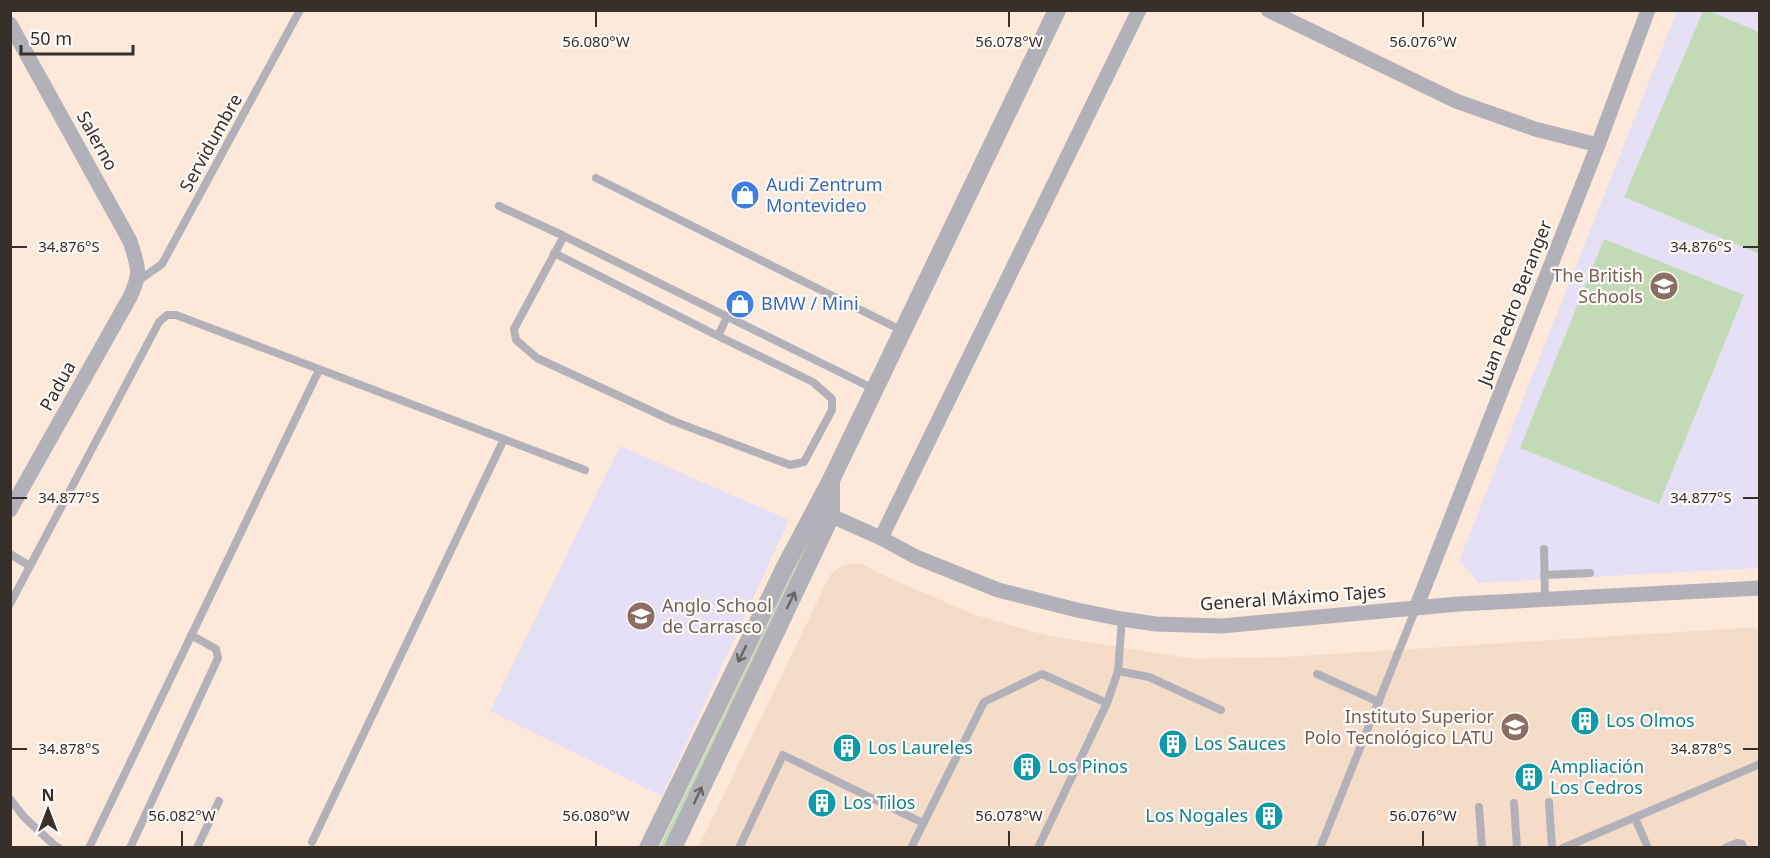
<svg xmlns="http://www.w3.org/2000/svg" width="1770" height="858" font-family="'Noto Sans',sans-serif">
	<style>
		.built { fill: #f5dcc8 }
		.education { fill: #e5e0f6 }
		.green { fill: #c3dab6 }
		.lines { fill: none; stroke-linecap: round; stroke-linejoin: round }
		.service { stroke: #b2b1ba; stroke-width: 8 }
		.minor { stroke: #b2b1ba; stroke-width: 15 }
		.tertiary { stroke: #b2b1ba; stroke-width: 18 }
		.oneway { stroke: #686464 }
		.ticks { fill: none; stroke: #37302a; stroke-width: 2 }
		.labels { text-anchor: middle; stroke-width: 4.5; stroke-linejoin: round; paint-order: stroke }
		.street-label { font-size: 18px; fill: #37302a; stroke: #fefaf7 }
		.shop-label { font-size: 18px; fill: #366cbe; stroke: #fefaf7; text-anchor: start }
		.education-label { font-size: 18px; fill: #785e54; stroke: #fefaf7; text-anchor: end }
		.culture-label { font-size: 18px; fill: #0d838f; stroke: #fefaf7; text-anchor: start }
		.ticks-label { font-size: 15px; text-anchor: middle; fill: #37302a; stroke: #fefaf7; stroke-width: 4.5; stroke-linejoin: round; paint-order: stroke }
	</style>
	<rect width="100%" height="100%" fill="#fde9da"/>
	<!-- built -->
	<path class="built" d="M 860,563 L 885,576 L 975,615 L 1049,636 L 1195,659 L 1284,657 L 1759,627 L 1759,847 L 698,848 L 830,575 L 843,565 Z"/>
	<!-- education -->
	<path class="education" d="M 1677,11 L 1759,11 L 1759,568 L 1479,583 L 1459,561 Z
		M 620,446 L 789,520 L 662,796 L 490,711 Z"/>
	<!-- green -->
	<path class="green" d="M 1703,11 L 1709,11 L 1759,32 L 1759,254 L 1624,197 Z
		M 1604,239 L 1744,295 L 1659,504 L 1520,448 Z
		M 817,522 L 821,525 L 664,847 L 659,848 Z"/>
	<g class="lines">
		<!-- service -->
		<path class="service" d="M 596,178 L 901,330
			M 499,206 L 564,236 L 874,389
			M 554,253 L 718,336 L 813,382 L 832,399 L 832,410 L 804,462 L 790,465 L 673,421 L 537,358 L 516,340 L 514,329 L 564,236
			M 138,281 L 162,264 L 300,10
			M 718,336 L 727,317
			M 1544,549 L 1545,599
			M 10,554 L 30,566
			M 1544,575 L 1590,573
			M 10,604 L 159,322 L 167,315 L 176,315 L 585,470
			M 1122,619 L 1118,671 L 1149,677 L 1221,710
			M 1317,674 L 1379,702
			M 10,799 L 24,817 L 54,845 L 59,848
			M 1549,802 L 1552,848
			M 1514,803 L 1517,848
			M 1479,807 L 1482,848
			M 1635,818 L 1648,848
			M 312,842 L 504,439
			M 89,848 L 319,370
			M 130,848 L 218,658 L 216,649 L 191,635
			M 197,848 L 219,801
			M 739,848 L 783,755 L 923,823
			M 911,848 L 984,702 L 1042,674 L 1107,703
			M 1038,848 L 1107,703 L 1118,671
			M 1320,848 L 1416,608
			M 1563,848 L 1760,764
			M 1725,848 L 1737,843 L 1742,844 L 1743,848"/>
		<!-- minor -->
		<path class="minor" d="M 1268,10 L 1456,101 L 1535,129 L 1598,145
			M 10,24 L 130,241 C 138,267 142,272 130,297 L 10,510
			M 820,511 L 881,538 L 916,557 L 998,590 L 1077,610 L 1122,619 L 1156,624 L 1222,626 L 1458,604 L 1760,588
			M 881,538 L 1139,10
			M 1416,608 L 1598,145 L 1648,10"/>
		<!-- tertiary -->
		<path class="tertiary" d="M 648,848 L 786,565 L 831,480 L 1057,10
			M 673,848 L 831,516 L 831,482"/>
	</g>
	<!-- one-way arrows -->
	<defs><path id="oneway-shaft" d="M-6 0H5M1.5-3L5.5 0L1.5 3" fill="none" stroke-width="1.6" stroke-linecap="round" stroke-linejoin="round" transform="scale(1.5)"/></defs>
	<g class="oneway">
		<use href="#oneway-shaft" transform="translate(791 600) rotate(-64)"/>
		<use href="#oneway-shaft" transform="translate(742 654) rotate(116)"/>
		<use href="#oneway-shaft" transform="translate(698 795) rotate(-65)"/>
	</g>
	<!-- ticks -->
	<path class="ticks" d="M 596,12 L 596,27M 1009,12 L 1009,27M 1423,12 L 1423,27M 12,247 L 27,247M 1743,247 L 1758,247M 12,498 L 27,498M 1743,498 L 1758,498M 12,749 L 27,749M 1743,749 L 1758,749M 182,831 L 182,846M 596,831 L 596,846M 1009,831 L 1009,846M 1423,831 L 1423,846"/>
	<!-- icons -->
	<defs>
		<g id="shop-disc" transform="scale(1.5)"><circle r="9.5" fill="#3f7fe0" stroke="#fefaf7"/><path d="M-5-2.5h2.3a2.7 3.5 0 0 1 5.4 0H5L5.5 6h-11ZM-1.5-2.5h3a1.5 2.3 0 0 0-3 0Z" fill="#fff"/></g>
		<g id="school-disc" transform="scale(1.5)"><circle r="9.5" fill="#8d6e63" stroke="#fefaf7"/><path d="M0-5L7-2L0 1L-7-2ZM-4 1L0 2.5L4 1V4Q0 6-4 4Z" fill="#fff"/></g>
		<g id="building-disc" transform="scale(1.5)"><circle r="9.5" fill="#0f9aa8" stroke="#fefaf7"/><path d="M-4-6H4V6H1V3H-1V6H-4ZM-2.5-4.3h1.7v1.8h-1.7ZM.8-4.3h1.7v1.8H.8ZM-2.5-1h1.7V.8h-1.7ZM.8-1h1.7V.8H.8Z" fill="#fff"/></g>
	</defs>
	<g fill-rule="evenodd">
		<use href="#shop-disc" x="745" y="195"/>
		<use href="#school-disc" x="1664" y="286"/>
		<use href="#shop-disc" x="740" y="304"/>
		<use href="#school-disc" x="641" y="616"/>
		<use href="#building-disc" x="1585" y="721"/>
		<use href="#school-disc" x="1515" y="727"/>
		<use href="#building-disc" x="1173" y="744"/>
		<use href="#building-disc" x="847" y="748"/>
		<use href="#building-disc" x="1027" y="767"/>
		<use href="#building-disc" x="1529" y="777"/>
		<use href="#building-disc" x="822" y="803"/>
		<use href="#building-disc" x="1269" y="816"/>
	</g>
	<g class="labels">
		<!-- street labels -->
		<g class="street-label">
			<text transform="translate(97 141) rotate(61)" y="6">Salerno</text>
			<text transform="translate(211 143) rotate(-61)" y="6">Servidumbre</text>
			<text transform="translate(1515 303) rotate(-69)" y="6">Juan Pedro Beranger</text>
			<text transform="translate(58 386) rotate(-61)" y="6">Padua</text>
			<text transform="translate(1293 598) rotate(-4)" y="6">General Máximo Tajes</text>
		</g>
		<!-- shop labels -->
		<g class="shop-label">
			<text x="766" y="191">Audi Zentrum<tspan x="766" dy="21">Montevideo</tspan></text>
			<text x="761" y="310">BMW / Mini</text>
		</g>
		<!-- education labels -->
		<g class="education-label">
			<text x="1643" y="282">The British<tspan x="1643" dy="21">Schools</tspan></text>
			<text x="662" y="612" text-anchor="start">Anglo School<tspan x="662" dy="21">de Carrasco</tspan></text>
			<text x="1494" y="723">Instituto Superior<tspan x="1494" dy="21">Polo Tecnológico LATU</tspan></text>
		</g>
		<!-- culture labels -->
		<g class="culture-label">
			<text x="1606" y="727">Los Olmos</text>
			<text x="1194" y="750">Los Sauces</text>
			<text x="868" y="754">Los Laureles</text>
			<text x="1048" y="773">Los Pinos</text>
			<text x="1550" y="773">Ampliación<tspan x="1550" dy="21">Los Cedros</tspan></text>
			<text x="843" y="809">Los Tilos</text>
			<text x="1248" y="822" text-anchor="end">Los Nogales</text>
		</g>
	</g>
	<g class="ticks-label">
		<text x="596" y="47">56.080°W</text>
		<text x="1009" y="47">56.078°W</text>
		<text x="1423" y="47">56.076°W</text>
		<text x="69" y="252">34.876°S</text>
		<text x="1701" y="252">34.876°S</text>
		<text x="69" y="503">34.877°S</text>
		<text x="1701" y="503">34.877°S</text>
		<text x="69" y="754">34.878°S</text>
		<text x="1701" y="754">34.878°S</text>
		<text x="182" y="821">56.082°W</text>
		<text x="596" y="821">56.080°W</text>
		<text x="1009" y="821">56.078°W</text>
		<text x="1423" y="821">56.076°W</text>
	</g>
	<!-- border -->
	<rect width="1770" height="858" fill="none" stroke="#37302a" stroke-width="24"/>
	<!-- north arrow -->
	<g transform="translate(48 810)" stroke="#fefaf7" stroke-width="4.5" paint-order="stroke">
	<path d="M0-4.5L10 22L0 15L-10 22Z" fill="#37302a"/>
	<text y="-9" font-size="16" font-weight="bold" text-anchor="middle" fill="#37302a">N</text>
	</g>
	<!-- scale -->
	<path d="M21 45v9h112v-9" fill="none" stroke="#37302a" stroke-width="3"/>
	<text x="30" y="45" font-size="18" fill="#37302a" stroke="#fefaf7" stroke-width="4.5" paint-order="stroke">50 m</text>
</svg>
